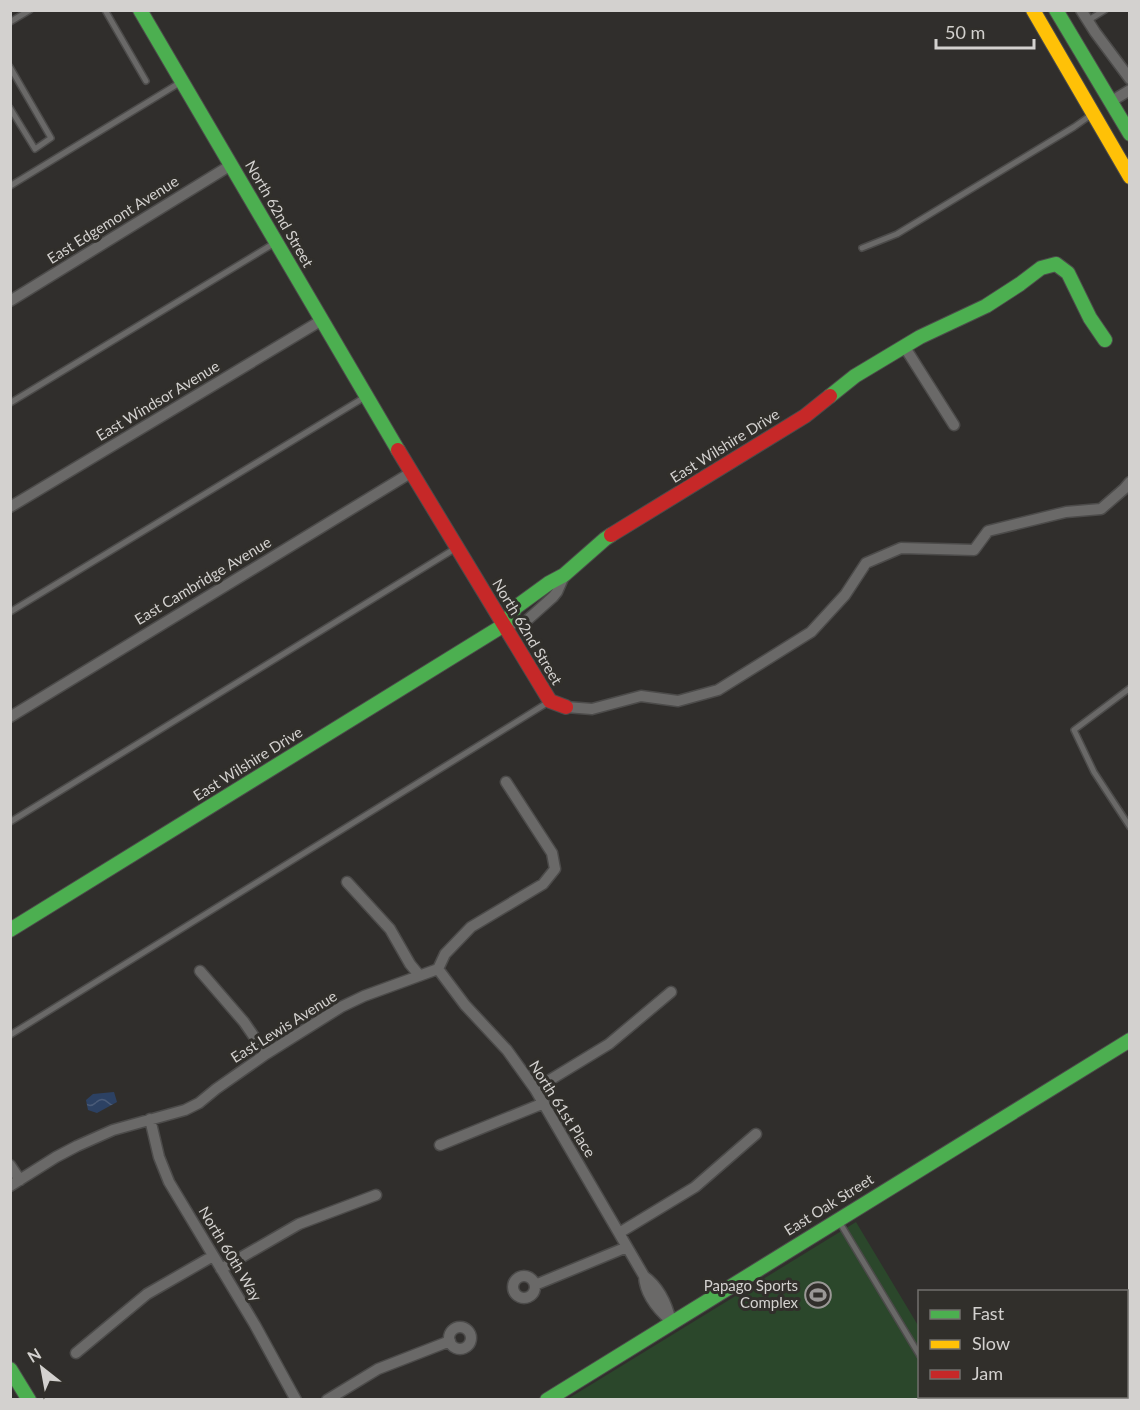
<svg xmlns="http://www.w3.org/2000/svg" width="1140" height="1410" font-family="Lato,sans-serif">
	<style>
		.park { fill: #2b472b }
		.water { fill: url(#water-waves) }
		.lines { fill: none; stroke-linecap: round; stroke-linejoin: round }
		.lane-casing { stroke: #4c4b4a; stroke-width: 8 }
		.street-casing { stroke: #4c4b4a; stroke-width: 13 }
		.fast-casing { stroke: #4c4b4a; stroke-width: 16 }
		.slow-casing { stroke: #4c4b4a; stroke-width: 16 }
		.jam-casing { stroke: #4c4b4a; stroke-width: 16 }
		.lane { stroke: #6a6968; stroke-width: 5 }
		.street { stroke: #6a6968; stroke-width: 10 }
		.fast { stroke: #4caf50; stroke-width: 14 }
		.slow { stroke: #ffc107; stroke-width: 14 }
		.jam { stroke: #c62828; stroke-width: 14 }
		.labels { text-anchor: middle; stroke-width: 6; stroke-linejoin: round; paint-order: stroke }
		.street-label { font-size: 15px; fill: #d3d1cf; stroke: #312f2b }
		.poi-label { font-size: 15px; fill: #d3d1cf; stroke: #312f2b; text-anchor: end }
	</style>
	<defs>
		<pattern id="water-waves" width="16" height="10" patternUnits="userSpaceOnUse" patternTransform="scale(1.5)"><rect width="16" height="10" fill="#2c4163"/><path d="M0 5q4-4 8 0t8 0" fill="none" stroke="#4a5b78"/></pattern>
	</defs>
	<rect width="100%" height="100%" fill="#302e2c"/>
	<!-- park -->
	<path class="park" d="M 856,1222 L 919,1327 L 920,1396 L 962,1397 L 964,1399 L 566,1400 Z
		M 1129,1352 L 1129,1399 L 1052,1399 L 1057,1396 L 1126,1396 L 1127,1354 Z"/>
	<!-- water -->
	<path class="water" d="M 114,1092 L 117,1102 L 97,1113 L 88,1110 L 86,1100 L 93,1094 Z"/>
	<g class="lines">
		<!-- lane casing -->
		<g class="lane-casing">
			<path id="lane" d="M 105,10 L 146,81
				M 1087,21 L 1105,10
				M 10,22 L 30,10
				M 10,67 L 51,138 L 35,149 L 10,108
				M 10,186 L 181,82
				M 862,248 L 897,234 L 1074,127 L 1091,115
				M 10,403 L 273,244
				M 10,612 L 365,397
				M 1130,688 L 1074,730 L 1094,772 L 1130,827
				M 10,822 L 456,548
				M 10,1035 L 547,703
				M 840,1223 L 920,1356
				M 944,1396 L 946,1400"/>
		</g>
		<!-- street casing -->
		<g class="street-casing">
			<path id="street" d="M 1081,10 L 1095,32 L 1130,79
				M 1110,102 L 1130,90
				M 10,301 L 231,165
				M 904,346 L 954,425
				M 10,507 L 322,320
				M 504,625 L 525,622 L 553,597 L 557,592 L 564,576
				M 566,707 L 592,709 L 641,696 L 678,701 L 718,690 L 811,632 L 845,595 L 866,563 L 901,548 L 974,550 L 988,531 L 1066,512 L 1101,509 L 1124,489 L 1130,482
				M 10,717 L 412,472
				M 347,882 L 390,929 L 410,964 L 419,975
				M 438,969 L 465,1005 L 507,1050 L 535,1089 L 644,1276 C 659,1287 667,1304 671,1322
				M 200,971 L 244,1022 L 266,1054
				M 535,1089 L 609,1044 L 671,992
				M 150,1119 L 159,1157 L 169,1182 L 255,1325 L 296,1400
				M 440,1145 L 544,1103
				M 10,1165 L 20,1180
				M 10,1186 L 56,1157 L 77,1146 L 113,1130 L 185,1110 L 199,1103 L 216,1089 L 266,1054 L 341,1007 L 364,996 L 438,969 L 445,954 L 471,927 L 543,884 L 555,869 L 552,853 L 506,782
				M 619,1233 L 695,1187 L 756,1134
				M 221,1269 L 299,1224 L 376,1195
				M 644,1276 C 645,1295 657,1309 671,1321
				M513 1287a11 11 0 1 1 22 0a11 11 0 1 1-22 0Z
				M 535,1285 L 627,1247
				M449 1338a11 11 0 1 1 22 0a11 11 0 1 1-22 0Z
				M 76,1353 L 147,1294 L 213,1256
				M 327,1400 L 378,1369 L 450,1341"/>
		</g>
		<!-- fast casing -->
		<g class="fast-casing">
			<path id="fast" d="M 140,10 L 398,450
				M 1056,10 L 1130,134
				M 830,396 L 855,376 L 920,337 L 986,306 L 1020,284 L 1041,268 L 1056,264 L 1068,273 L 1090,318 L 1105,340
				M 10,930 L 504,625 L 516,607 L 549,583 L 564,575 L 605,539 L 611,535
				M 10,1369 L 29,1400
				M 547,1400 L 1130,1040"/>
		</g>
		<!-- slow casing -->
		<g class="slow-casing">
			<path id="slow" d="M 1033,10 L 1130,177"/>
		</g>
		<!-- jam casing -->
		<g class="jam-casing">
			<path id="jam" d="M 398,450 L 550,701 L 566,707
				M 611,535 L 805,416 L 830,396"/>
		</g>
		<!-- lane -->
		<use href="#lane" class="lane"/>
		<!-- street -->
		<use href="#street" class="street"/>
		<!-- fast -->
		<use href="#fast" class="fast"/>
		<!-- slow -->
		<use href="#slow" class="slow"/>
		<!-- jam -->
		<use href="#jam" class="jam"/>
	</g>
	<!-- icons -->
	<defs>
		<g id="stadium-ring" transform="scale(1.35)"><circle r="9.5" fill="#312f2b" stroke="#9a9896" stroke-width="1.5"/><path d="M0-5a6.5 5 0 1 0 0 10a6.5 5 0 1 0 0-10ZM-3.5-1.8h7v3.6h-7Z" fill="#9a9896"/></g>
	</defs>
	<g fill-rule="evenodd">
		<use href="#stadium-ring" x="818" y="1295"/>
	</g>
	<g class="labels">
		<!-- street labels -->
		<g class="street-label">
			<text transform="translate(279 214) rotate(60)" y="5">North 62nd Street</text>
			<text transform="translate(113 220) rotate(-32)" y="5">East Edgemont Avenue</text>
			<text transform="translate(158 401) rotate(-31)" y="5">East Windsor Avenue</text>
			<text transform="translate(725 446) rotate(-32)" y="5">East Wilshire Drive</text>
			<text transform="translate(203 581) rotate(-31)" y="5">East Cambridge Avenue</text>
			<text transform="translate(527 632) rotate(59)" y="5">North 62nd Street</text>
			<text transform="translate(248 764) rotate(-32)" y="5">East Wilshire Drive</text>
			<text transform="translate(284 1027) rotate(-32)" y="5">East Lewis Avenue</text>
			<text transform="translate(562 1109) rotate(58)" y="5">North 61st Place</text>
			<text transform="translate(829 1205) rotate(-32)" y="5">East Oak Street</text>
			<text transform="translate(230 1254) rotate(59)" y="5">North 60th Way</text>
		</g>
		<!-- poi labels -->
		<g class="poi-label">
			<text x="798" y="1291">Papago Sports<tspan x="798" dy="17">Complex</tspan></text>
		</g>
	</g>
	<!-- border -->
	<rect width="1140" height="1410" fill="none" stroke="#d3d1cf" stroke-width="24"/>
	<!-- legend -->
	<rect x="918" y="1290" width="210" height="108" fill="#312f2b" stroke="#72706d" stroke-width="1.5"/>
	<rect x="930" y="1310" width="30" height="9" fill="#4caf50" stroke="#72706d" stroke-width="1.5"/>
	<text x="972" y="1320" font-size="18" fill="#d3d1cf">Fast</text>
	<rect x="930" y="1340" width="30" height="9" fill="#ffc107" stroke="#72706d" stroke-width="1.5"/>
	<text x="972" y="1350" font-size="18" fill="#d3d1cf">Slow</text>
	<rect x="930" y="1370" width="30" height="9" fill="#c62828" stroke="#72706d" stroke-width="1.5"/>
	<text x="972" y="1380" font-size="18" fill="#d3d1cf">Jam</text>
	<!-- north arrow -->
	<g transform="translate(42 1368) rotate(329)" stroke="#312f2b" stroke-width="4.5" paint-order="stroke">
	<path d="M0-4.5L10 22L0 15L-10 22Z" fill="#d3d1cf"/>
	<text y="-9" font-size="16" font-weight="bold" text-anchor="middle" fill="#d3d1cf">N</text>
	</g>
	<!-- scale -->
	<path d="M936 39v9h98v-9" fill="none" stroke="#d3d1cf" stroke-width="3"/>
	<text x="945" y="39" font-size="18" fill="#d3d1cf" stroke="#312f2b" stroke-width="4.5" paint-order="stroke">50 m</text>
</svg>
